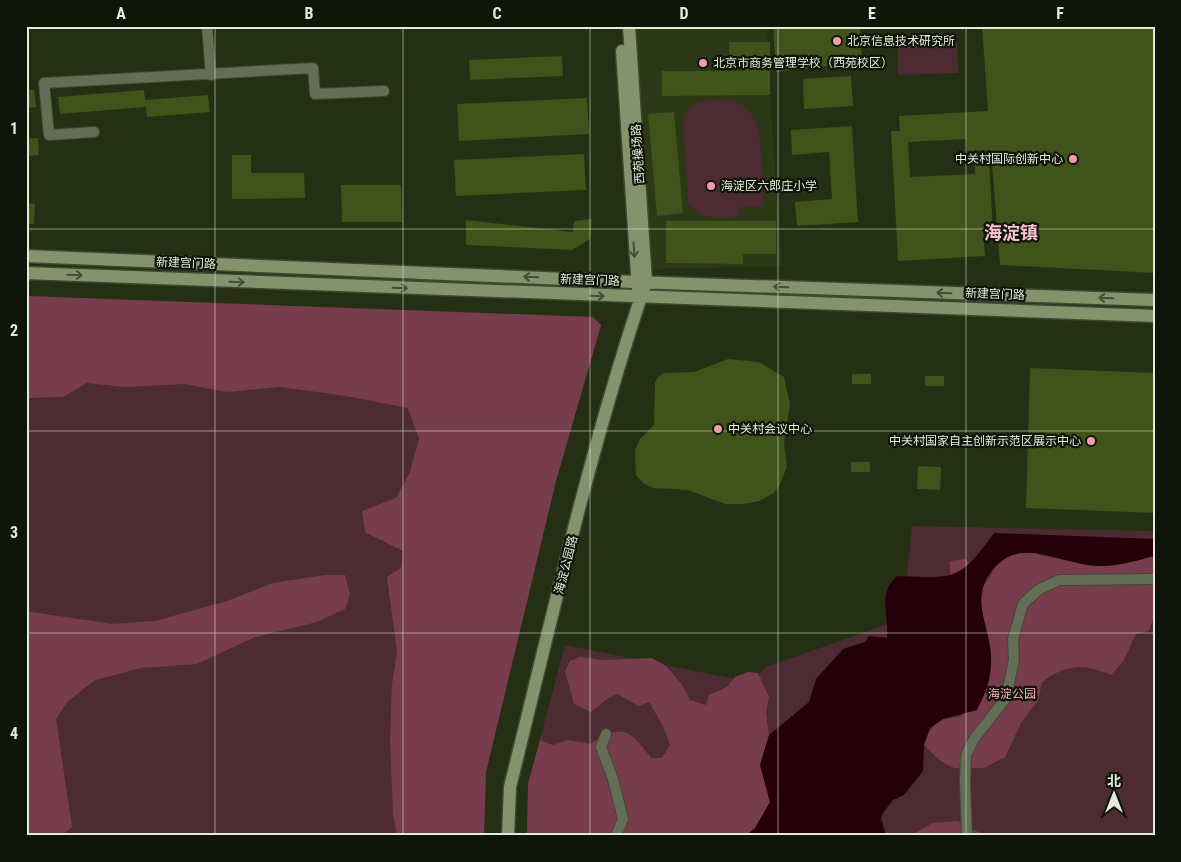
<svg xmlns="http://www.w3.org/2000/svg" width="1181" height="862" font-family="'Roboto Condensed','Noto Sans SC',sans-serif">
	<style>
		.built { fill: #2c3816 }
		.green { fill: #4d2b33 }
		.forest { fill: #783d4c }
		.water { fill: #25000b }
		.building { fill: #40531a }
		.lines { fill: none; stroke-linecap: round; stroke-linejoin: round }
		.street-casing { stroke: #40492f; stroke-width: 12 }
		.secondary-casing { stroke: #40492f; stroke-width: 15 }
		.street { stroke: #646d56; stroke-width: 10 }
		.secondary { stroke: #84936d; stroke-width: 12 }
		.oneway { stroke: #444e36 }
		.grid { fill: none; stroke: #e4ebda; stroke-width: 1; stroke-opacity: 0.55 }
		.poi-dot { fill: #f29aae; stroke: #101509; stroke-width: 2 }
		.labels { text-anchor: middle; stroke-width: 4.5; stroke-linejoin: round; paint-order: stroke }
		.poi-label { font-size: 12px; fill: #e4ebda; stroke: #101509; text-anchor: start }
		.street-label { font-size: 12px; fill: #e4ebda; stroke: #101509 }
		.park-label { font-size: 12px; fill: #f8acbc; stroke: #101509 }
		.district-label { font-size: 18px; font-weight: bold; fill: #f7c3ce; stroke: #101509 }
		.neatline { fill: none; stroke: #e4ebda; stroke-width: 2 }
		.grid-label { font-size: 16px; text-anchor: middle; font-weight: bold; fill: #e4ebda }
	</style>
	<rect width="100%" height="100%" fill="#252f13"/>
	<!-- built -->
	<path class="built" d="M 634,26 L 767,26 L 770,100 L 782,266 L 651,269 Z"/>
	<!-- green -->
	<path class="green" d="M 957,42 L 958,73 L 898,75 L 897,44 Z
		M 730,99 C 743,104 752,112 757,125 C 763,141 762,188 764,207 L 739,207 L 738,217 C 718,218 699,221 688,201 L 683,121 C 689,98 711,100 730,99 Z
		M 26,296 L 593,317 L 601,325 L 556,481 L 486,772 L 484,836 L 26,836 Z
		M 912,526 L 1155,531 L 1155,836 L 527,836 L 528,784 L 565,645 L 750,682 L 766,667 L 888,624 C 885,606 881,589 897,576 L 907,576 Z"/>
	<!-- forest -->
	<path class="forest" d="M 26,296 L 593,317 L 601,325 L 556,481 L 486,772 L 484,836 L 397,836 L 393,814 L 390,740 L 392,684 L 397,652 L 387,577 L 401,568 L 403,551 L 365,532 L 362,511 L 396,498 L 410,472 L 419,439 L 408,408 L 346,396 L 280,387 L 227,392 L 184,384 L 125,387 L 87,383 L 63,397 L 28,398 L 26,397 Z
		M 1032,551 L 1043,556 L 1101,566 L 1155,556 L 1155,613 L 1149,631 L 1136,634 L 1124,660 L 1111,675 C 1083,663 1067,664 1042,682 L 1038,701 L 1022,721 L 1005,757 L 984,768 L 954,768 L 939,760 L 924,745 C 932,722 937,720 961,716 L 991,654 L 980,610 L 983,587 L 996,566 L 1011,554 Z
		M 965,559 L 970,564 L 960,573 L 950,576 L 950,561 Z
		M 325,575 L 345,575 L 350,594 L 345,609 L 317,622 L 255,637 L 197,664 L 141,668 L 95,680 L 67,702 L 56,719 L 72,827 L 61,836 L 26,836 L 26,611 L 112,624 L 155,621 L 227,601 L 273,583 Z
		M 580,657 L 604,660 L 652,658 L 666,666 L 683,686 L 690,700 L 706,705 L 709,695 L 727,687 L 735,677 L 748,672 L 758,673 L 769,697 L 766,712 L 769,735 L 760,765 L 770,802 L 755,828 L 746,836 L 527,836 L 528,784 L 540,740 L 553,745 L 568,740 L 590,744 C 624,723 629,729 651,758 L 662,758 L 670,745 L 663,726 L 649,702 L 638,706 L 618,694 L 608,698 L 591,712 L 574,704 L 565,671 L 570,661 Z
		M 957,821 L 986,836 L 910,836 L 932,823 Z"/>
	<!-- water -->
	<path class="water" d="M 994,533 L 1155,539 L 1155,556 C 1138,560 1120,566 1102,566 C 1067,568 1026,536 997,565 C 967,596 989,621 991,655 C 992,678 987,690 977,710 L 943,719 L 930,728 L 924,745 L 923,771 L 904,795 L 893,800 L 883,813 L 881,818 L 886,836 L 746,836 L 755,828 L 770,802 L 760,765 L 769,735 L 809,702 L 816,679 L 843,649 L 865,642 L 869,636 L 887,638 C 889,616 877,593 897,576 C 954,578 959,582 994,533 Z"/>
	<!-- building -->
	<path class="building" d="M 773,26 L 860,26 L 862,62 L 776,72 Z
		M 982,26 L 1155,26 L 1155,273 L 1000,265 L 991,150 L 967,151 L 966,139 L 908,142 L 910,177 L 975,174 L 975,162 L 989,161 L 993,231 L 983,231 L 985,256 L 898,261 L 891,131 L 900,131 L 899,116 L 988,111 Z
		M 729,42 L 770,42 L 770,95 L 662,96 L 662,71 L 744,71 L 744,59 L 729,59 Z
		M 562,56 L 563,76 L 470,80 L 469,60 Z
		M 851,76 L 853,106 L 804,109 L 803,79 Z
		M 26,90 L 34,90 L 36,107 L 26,108 Z
		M 144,90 L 145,100 L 208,95 L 210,112 L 147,117 L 146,107 L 60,114 L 58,97 Z
		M 587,98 L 589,134 L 459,141 L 457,104 Z
		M 674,112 L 683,213 L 657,216 L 648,114 Z
		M 852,126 L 858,222 L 797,226 L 795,202 L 832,199 L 829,152 L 792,155 L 791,130 Z
		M 38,138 L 39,155 L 26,156 L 26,139 Z
		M 584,154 L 586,190 L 456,196 L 454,160 Z
		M 232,155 L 251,155 L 251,173 L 304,173 L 305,198 L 232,199 Z
		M 341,185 L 401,185 L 402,222 L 342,222 Z
		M 26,203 L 35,204 L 34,224 L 26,224 Z
		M 592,219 L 590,239 L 572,250 L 466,245 L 466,220 L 573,232 L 574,221 Z
		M 666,221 L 776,221 L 776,254 L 743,254 L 743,264 L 666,263 Z
		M 728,359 L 759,362 L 784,377 L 790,404 L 784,443 L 787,467 L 780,484 L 774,493 L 759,501 L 743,504 L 725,504 L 688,490 L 654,488 L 644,484 L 636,475 L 635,450 L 640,439 L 654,425 L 655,383 L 658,377 L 663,373 L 694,372 Z
		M 1030,368 L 1155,373 L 1155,513 L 1026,508 Z
		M 852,374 L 871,374 L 871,384 L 852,384 Z
		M 925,376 L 944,376 L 944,386 L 925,386 Z
		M 851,462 L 870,462 L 870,472 L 851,472 Z
		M 918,466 L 941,467 L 940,490 L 917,489 Z"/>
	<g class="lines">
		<!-- street casing -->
		<g class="street-casing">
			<path id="street" d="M 207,26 L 211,75
				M 94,132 L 49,135 L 44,83 L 313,68 L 315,94 L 384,91
				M 606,734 L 601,747 L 613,779 L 623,819 L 616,836
				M 967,836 L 965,782 L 966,755 L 974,739 L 1006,698 L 1014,660 L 1013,639 L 1023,604 L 1038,590 L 1059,580 L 1155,579"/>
		</g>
		<!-- secondary casing -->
		<g class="secondary-casing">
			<path id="secondary" d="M 622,51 L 638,288
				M 26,256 L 636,282 L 1155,300
				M 26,273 L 1155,316
				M 508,836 L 510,787 C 552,618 590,447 646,282 L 629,26"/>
		</g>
		<!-- street -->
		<use href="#street" class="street"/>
		<!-- secondary -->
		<use href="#secondary" class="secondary"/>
	</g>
	<!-- one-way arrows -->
	<defs><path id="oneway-shaft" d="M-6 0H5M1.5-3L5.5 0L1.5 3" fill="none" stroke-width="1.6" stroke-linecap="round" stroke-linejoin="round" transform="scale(1.25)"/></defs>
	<g class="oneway">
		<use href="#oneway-shaft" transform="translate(634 250) rotate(87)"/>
		<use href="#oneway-shaft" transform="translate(75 275) rotate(2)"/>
		<use href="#oneway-shaft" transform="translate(531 277) rotate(-178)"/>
		<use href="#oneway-shaft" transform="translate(237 282) rotate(2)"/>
		<use href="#oneway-shaft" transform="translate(781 287) rotate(-178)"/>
		<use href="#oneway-shaft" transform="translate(400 288) rotate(2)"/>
		<use href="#oneway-shaft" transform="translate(944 293) rotate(-178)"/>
		<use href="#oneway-shaft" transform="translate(597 296) rotate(2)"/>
		<use href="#oneway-shaft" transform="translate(1106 298) rotate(-178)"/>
	</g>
	<!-- grid -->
	<path class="grid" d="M 215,26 L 215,836M 403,26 L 403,836M 590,26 L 590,836M 778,26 L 778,836M 966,26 L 966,836M 26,229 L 1155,229M 26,431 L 1155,431M 26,633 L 1155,633"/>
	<!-- markers -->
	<g class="poi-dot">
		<circle cx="837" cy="41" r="5"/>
		<circle cx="703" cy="63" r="5"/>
		<circle cx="1073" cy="159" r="5"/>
		<circle cx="711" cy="186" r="5"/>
		<circle cx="718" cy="429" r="5"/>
		<circle cx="1091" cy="441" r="5"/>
	</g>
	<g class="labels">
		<!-- poi labels -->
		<g class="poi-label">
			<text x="847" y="45">北京信息技术研究所</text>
			<text x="713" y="67">北京市商务管理学校（西苑校区）</text>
			<text x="1063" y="163" text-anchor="end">中关村国际创新中心</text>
			<text x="721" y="190">海淀区六郎庄小学</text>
			<text x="728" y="433">中关村会议中心</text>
			<text x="1081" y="445" text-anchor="end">中关村国家自主创新示范区展示中心</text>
		</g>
		<!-- street labels -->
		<g class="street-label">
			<text transform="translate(638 154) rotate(-94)" y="4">西苑操场路</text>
			<text transform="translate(186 263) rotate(2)" y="4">新建宫门路</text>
			<text transform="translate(590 280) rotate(2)" y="4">新建宫门路</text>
			<text transform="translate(995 294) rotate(2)" y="4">新建宫门路</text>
			<text transform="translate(566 565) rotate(-76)" y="4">海淀公园路</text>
		</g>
		<!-- park labels -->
		<g class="park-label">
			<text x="1012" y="698">海淀公园</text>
		</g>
		<!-- district labels -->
		<g class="district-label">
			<text x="1011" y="239">海淀镇</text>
		</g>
	</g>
	<!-- border -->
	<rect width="1181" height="862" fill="none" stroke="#101509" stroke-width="55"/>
	<!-- north arrow -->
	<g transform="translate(1114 794)" stroke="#101509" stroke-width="4" paint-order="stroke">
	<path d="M0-4L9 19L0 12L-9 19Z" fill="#e4ebda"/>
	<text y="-8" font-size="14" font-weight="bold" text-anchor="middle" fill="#e4ebda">北</text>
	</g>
	<rect x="28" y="28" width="1126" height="806" class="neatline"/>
	<g class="grid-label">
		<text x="121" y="19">A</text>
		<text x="309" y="19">B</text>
		<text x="497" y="19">C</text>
		<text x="684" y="19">D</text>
		<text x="872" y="19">E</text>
		<text x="1060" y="19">F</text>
		<text x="14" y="134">1</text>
		<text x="14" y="336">2</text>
		<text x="14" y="538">3</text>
		<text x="14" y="739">4</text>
	</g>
</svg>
